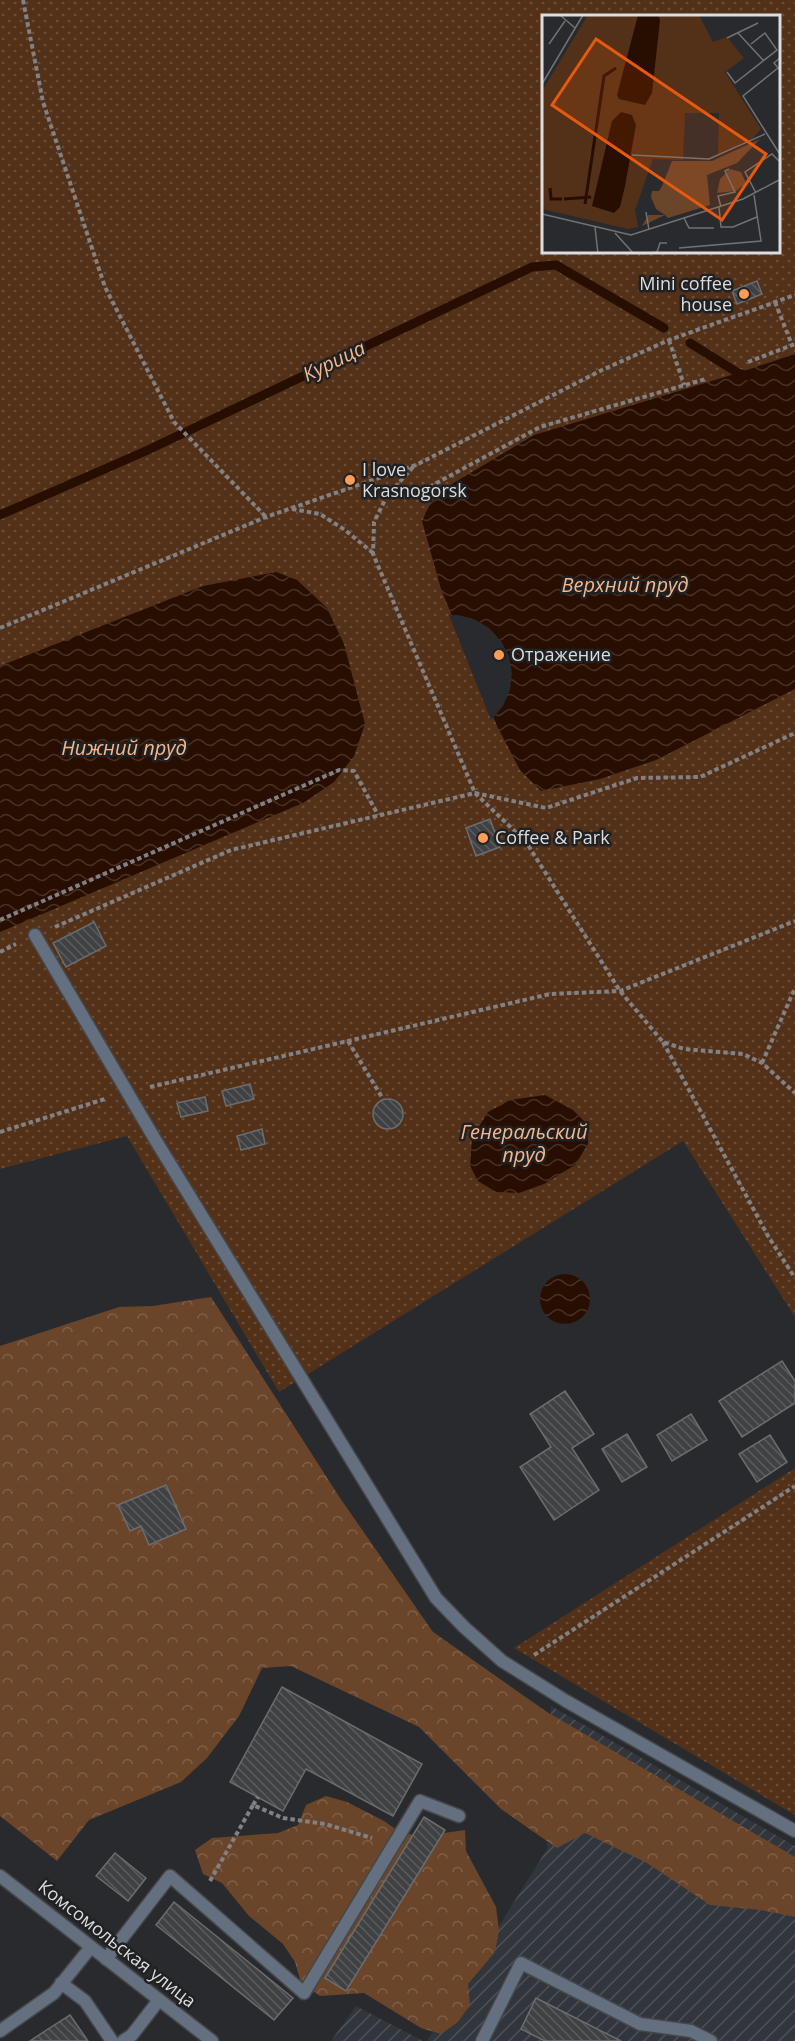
<svg xmlns="http://www.w3.org/2000/svg" width="795" height="2041" font-family="'Open Sans',sans-serif">
	<style>
		.industrial { fill: url(#industrial-furrows) }
		.forest { fill: url(#forest-crowns) }
		.park { fill: url(#park-dots); fill-rule: evenodd }
		.water { fill: url(#water-waves) }
		.pier { fill: #292a2d }
		.lines { fill: none; stroke-linecap: round; stroke-linejoin: round }
		.stream { stroke: #280e00; stroke-width: 9 }
		.building { fill: url(#building-back-hatch); stroke: #6b6d6f; stroke-width: 1.5 }
		.service-casing { stroke: #464749; stroke-width: 15 }
		.tertiary-casing { stroke: #464749; stroke-width: 15 }
		.path { stroke: #828285; stroke-width: 4; stroke-dasharray: 4.5 3; stroke-linecap: butt }
		.service { stroke: #646f80; stroke-width: 12 }
		.tertiary { stroke: #646f80; stroke-width: 12 }
		.poi-dot { fill: #fd9c56; stroke: #1f2123; stroke-width: 2 }
		.labels { text-anchor: middle; stroke-width: 5; stroke-linejoin: round; paint-order: stroke }
		.poi-label { font-size: 18px; fill: #dddddf; stroke: #1f2123; text-anchor: start }
		.street-label { font-size: 18px; fill: #dddddf; stroke: #1f2123 }
		.water-label { font-size: 20px; font-style: italic; fill: #f8b68a; stroke: #1f2123 }
		.inset-river { fill: none; stroke: #280e00; stroke-width: 3 }
		.inset-road { fill: none; stroke: #717274; stroke-width: 1.5 }
		.view { fill: #e8590c; fill-opacity: 0.15; stroke: #e8590c; stroke-width: 3 }
		.inset-edge { fill: none; stroke: #dddddf; stroke-width: 3 }
	</style>
	<defs>
		<pattern id="industrial-furrows" width="10" height="10" patternUnits="userSpaceOnUse" patternTransform="scale(1.5)"><rect width="10" height="10" fill="#31353c"/><path d="M-1 1l2-2M0 10L10 0M9 11l2-2" fill="none" stroke="#4e5258"/></pattern>
		<pattern id="forest-crowns" width="20" height="18" patternUnits="userSpaceOnUse" patternTransform="scale(1.5)"><rect width="20" height="18" fill="#6b452a"/><path d="M2 6a3 3 0 1 1 6 0M12 15a3 3 0 1 1 6 0" fill="none" stroke="#805f48"/></pattern>
		<pattern id="park-dots" width="8" height="8" patternUnits="userSpaceOnUse" patternTransform="scale(1.5)"><rect width="8" height="8" fill="#533118"/><path d="M2 2h.1M6 6h.1" fill="none" stroke="#6b4e39" stroke-width="1.8" stroke-linecap="round"/></pattern>
		<pattern id="water-waves" width="16" height="10" patternUnits="userSpaceOnUse" patternTransform="scale(1.5)"><rect width="16" height="10" fill="#280e00"/><path d="M0 5q4-4 8 0t8 0" fill="none" stroke="#473125"/></pattern>
		<pattern id="building-back-hatch" width="6" height="6" patternUnits="userSpaceOnUse" patternTransform="scale(1.5)"><rect width="6" height="6" fill="#3f4143"/><path d="M-1 5l2 2M0 0l6 6M5-1l2 2" fill="none" stroke="#5a5c5e"/></pattern>
	</defs>
	<rect width="100%" height="100%" fill="#292a2d"/>
	<!-- industrial -->
	<path class="industrial" d="M 551,1706 L 795,1846 L 795,2041 L 427,2041 L 547,1849 Z
		M 356,2006 L 423,2041 L 331,2041 Z"/>
	<!-- forest -->
	<path class="forest" d="M 211,1297 L 340,1498 L 433,1632 L 547,1712 L 795,1857 L 795,1917 L 761,1910 L 710,1905 L 647,1863 L 585,1833 L 557,1848 L 501,1809 L 419,1727 L 291,1666 L 262,1668 L 239,1716 L 207,1758 L 181,1782 L 89,1820 L 57,1861 L 0,1816 L 0,1346 L 119,1307 L 153,1306 Z
		M 326,1796 L 347,1802 L 384,1821 L 401,1833 L 423,1836 L 465,1830 L 466,1851 L 496,1907 L 499,1930 L 495,1952 L 468,1984 L 470,2005 L 458,2022 L 441,2034 L 421,2028 L 364,1993 L 320,1996 L 301,1983 L 295,1962 L 283,1944 L 249,1916 L 222,1883 L 203,1874 L 195,1850 L 212,1838 L 278,1833 L 298,1825 L 306,1805 Z"/>
	<!-- park -->
	<path class="park" d="M 0,0 L 795,0 L 795,1317 L 683,1141 L 279,1392 L 127,1136 L 0,1169 ZM 543,16 L 778,16 L 778,252 L 543,252 Z
		M 795,1468 L 795,1815 L 514,1648 Z"/>
	<!-- water -->
	<path class="water" d="M 795,354 L 795,689 L 656,760 L 600,779 L 541,791 L 520,770 L 497,726 L 441,589 L 422,521 L 431,502 L 452,484 L 534,435 L 738,373 Z
		M 276,572 L 297,580 L 327,608 L 344,644 L 365,724 L 354,756 L 334,782 L 303,803 L 0,932 L 0,666 L 203,586 Z
		M 545,1095 L 573,1110 L 587,1124 L 588,1144 L 575,1165 L 544,1184 L 519,1193 L 496,1192 L 478,1181 L 470,1166 L 472,1138 L 488,1112 L 510,1100 Z
		M540 1299a25 25 0 1 1 50 0a25 25 0 1 1-50 0Z"/>
	<!-- pier -->
	<path class="pier" d="M 449,615 L 458,615 L 474,619 L 489,628 L 501,641 L 509,656 L 512,673 L 510,690 L 503,706 L 491,720 Z"/>
	<g class="lines">
		<!-- stream -->
		<path class="stream" d="M 690,343 L 738,373 L 748,376
			M 0,515 L 148,450 L 532,267 L 556,265 L 664,328"/>
	</g>
	<!-- building -->
	<path class="building" d="M 757,281 L 762,294 L 737,304 L 732,291 Z
		M 490,819 L 500,847 L 476,856 L 466,828 Z
		M 94,922 L 106,946 L 66,967 L 53,943 Z
		M 250,1084 L 254,1099 L 226,1106 L 222,1091 Z
		M 205,1097 L 208,1111 L 181,1117 L 177,1103 Z
		M373 1114a15 15 0 1 1 30 0a15 15 0 1 1-30 0Z
		M 262,1129 L 265,1144 L 241,1150 L 237,1136 Z
		M 782,1361 L 795,1381 L 795,1403 L 742,1437 L 719,1401 Z
		M 565,1391 L 594,1434 L 572,1448 L 599,1490 L 554,1520 L 520,1467 L 551,1447 L 530,1414 Z
		M 691,1414 L 707,1440 L 672,1461 L 657,1435 Z
		M 627,1434 L 647,1467 L 622,1482 L 602,1449 Z
		M 770,1435 L 787,1462 L 757,1482 L 739,1454 Z
		M 166,1485 L 186,1529 L 149,1545 L 141,1526 L 130,1531 L 118,1505 Z
		M 282,1687 L 422,1764 L 393,1816 L 306,1769 L 283,1811 L 230,1782 Z
		M 424,1817 L 445,1830 L 346,1991 L 325,1978 Z
		M 115,1853 L 146,1878 L 128,1901 L 96,1876 Z
		M 174,1902 L 293,1998 L 274,2020 L 156,1925 Z
		M 536,1998 L 621,2041 L 545,2041 L 521,2029 Z
		M 70,2015 L 88,2041 L 30,2041 L 48,2029 Z"/>
	<g class="lines">
		<!-- service casing -->
		<g class="service-casing">
			<path id="service" d="M 35,935 L 156,1141 L 436,1598 L 464,1627 L 502,1661 L 566,1701 L 795,1831
				M 106,1959 L 170,1876 L 304,1993 L 420,1801 L 459,1816
				M 61,1983 L 85,2001 L 112,2041
				M 0,2031 L 54,1993 L 91,1947
				M 123,2041 L 132,2035 L 159,2000
				M 482,2041 L 521,1963 L 640,2024 L 691,2031 L 711,2041"/>
		</g>
		<!-- tertiary casing -->
		<g class="tertiary-casing">
			<path id="tertiary" d="M 0,1876 L 212,2041"/>
		</g>
		<!-- path -->
		<path class="path" d="M 23,0 L 43,102 L 105,287 L 174,422 L 266,517
			M 775,302 L 792,345
			M 669,340 L 684,385
			M 748,362 L 795,344
			M 413,467 L 387,496 L 374,522 L 373,554 L 475,793 L 526,842 L 620,991 L 663,1042 L 684,1049 L 743,1054 L 762,1063 L 795,1093
			M 388,496 L 420,496 L 431,486 L 540,427 L 706,379
			M 292,509 L 320,514 L 345,530 L 373,553
			M 0,628 L 266,517 L 416,465 L 602,370 L 669,340 L 795,295
			M 0,920 L 339,770 L 354,771 L 378,815
			M 55,927 L 231,850 L 475,793 L 546,808 L 637,778 L 700,777 L 795,733
			M 0,952 L 16,944
			M 348,1041 L 383,1099
			M 663,1042 L 768,1236 L 795,1278
			M 762,1063 L 795,988
			M 150,1087 L 550,994 L 620,991 L 795,921
			M 0,1132 L 105,1099
			M 534,1655 L 795,1486
			M 253,1805 L 258,1797
			M 210,1881 L 253,1805 L 283,1818 L 325,1824 L 372,1838"/>
		<!-- service -->
		<use href="#service" class="service"/>
		<!-- tertiary -->
		<use href="#tertiary" class="tertiary"/>
	</g>
	<!-- markers -->
	<g class="poi-dot">
		<circle cx="744" cy="294" r="6"/>
		<circle cx="350" cy="480" r="6"/>
		<circle cx="499" cy="655" r="6"/>
		<circle cx="483" cy="838" r="6"/>
	</g>
	<g class="labels">
		<!-- poi labels -->
		<g class="poi-label">
			<text x="732" y="290" text-anchor="end">Mini coffee<tspan x="732" dy="21">house</tspan></text>
			<text x="362" y="476">I love<tspan x="362" dy="21">Krasnogorsk</tspan></text>
			<text x="511" y="661">Отражение</text>
			<text x="495" y="844">Coffee &amp; Park</text>
		</g>
		<!-- street labels -->
		<g class="street-label">
			<text transform="translate(117 1944) rotate(38)" y="6">Комсомольская улица</text>
		</g>
		<!-- water labels -->
		<g class="water-label">
			<text transform="translate(334 361) rotate(-26)" y="7">Курица</text>
			<text x="625" y="592">Верхний пруд</text>
			<text x="124" y="755">Нижний пруд</text>
			<text x="524" y="1139">Генеральский<tspan x="524" dy="23">пруд</tspan></text>
		</g>
	</g>
	<!-- overview -->
	<g transform="translate(542 15)">
		<rect width="238" height="238" fill="#292a2d"/>
		<path d="M 218,124 L 195,148 L 165,160 L 168,190 L 126,203 L 123,200 L 100,211 L 106,200 L 123,200 L 114,194 L 109,182 L 110,176 L 117,176 L 120,171 L 130,146 L 170,146 ZM 188,154 L 199,157 L 204,168 L 194,176 L 175,178 L 178,164 Z" fill="#6b452a"/>
		<path d="M 46,0 L 157,0 L 171,27 L 185,22 L 202,43 L 183,57 L 219,114 L 210,124 L 176,140 L 177,98 L 143,98 L 141,145 L 111,144 L 93,195 L 96,212 L 86,214 L 0,194 L 0,76 Z" fill="#533118"/>
		<path d="M 96,0 L 116,0 L 118,5 L 110,78 L 103,90 L 77,84 L 75,80 ZM 79,97 L 90,100 L 94,110 L 83,171 L 78,192 L 72,198 L 50,191 L 70,106 Z" fill="#280e00"/>
		<path class="inset-river" d="M 8,173 L 9,184 L 20,184M 22,184 L 49,182M 43,189 L 62,61 L 74,53"/>
		<path class="inset-road" d="M 18,0 L 33,13M 196,18 L 221,45M 185,23 L 216,8M 7,29 L 23,6M 236,53 L 201,81 L 239,141M 238,55 L 232,48 L 239,42M 185,57 L 193,68 L 235,35 L 223,18 L 209,29M 0,69 L 41,0M 90,140 L 167,144 L 223,119M 214,178 L 203,157 L 230,139 L 239,148M 177,192 L 179,212 L 191,212 L 215,202M 179,192 L 176,181 L 193,177 L 183,156 L 187,154M 104,197 L 107,215M 0,199 L 89,220 L 201,184 L 239,164M 142,203 L 147,213 L 172,213M 53,212 L 56,239M 73,218 L 92,239M 137,233 L 219,226 L 212,180M 100,239 L 115,237 L 118,228 L 125,228"/>
		<path class="view" d="M 54,24 L 224,139 L 180,205 L 10,90 Z"/>
		<rect width="238" height="238" class="inset-edge"/>
	</g>
</svg>
